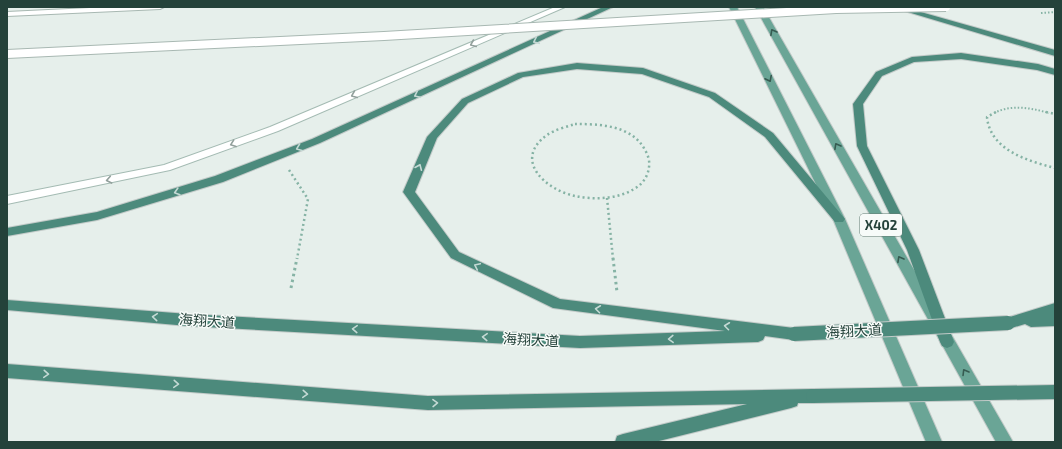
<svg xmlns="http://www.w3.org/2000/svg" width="1062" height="449" font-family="'Exo 2','Noto Sans SC',sans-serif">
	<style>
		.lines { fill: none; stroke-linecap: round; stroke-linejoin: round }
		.tertiary-casing { stroke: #a8b8b2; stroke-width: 2 }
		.secondary-casing { stroke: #a4bbb3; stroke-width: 2 }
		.primary-casing { stroke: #c2cac8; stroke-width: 2 }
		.trunk-casing { stroke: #c2cac8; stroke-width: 2 }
		.path-far2 { stroke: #86b3a5; stroke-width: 2; stroke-dasharray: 1.5 2; stroke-linecap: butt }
		.path-far1 { stroke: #86b3a5; stroke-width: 2.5; stroke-dasharray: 2 3; stroke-linecap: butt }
		.path { stroke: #86b3a5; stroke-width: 3; stroke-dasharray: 2.5 3.5; stroke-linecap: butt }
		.tertiary { fill: #fff; fill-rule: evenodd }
		.secondary { fill: #fff; fill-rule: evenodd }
		.primary { fill: #6aa596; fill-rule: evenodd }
		.trunk { fill: #4c8a7c; fill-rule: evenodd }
		.minor-bridge-casing { stroke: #a8b8b2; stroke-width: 10; stroke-linecap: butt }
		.trunk-bridge-casing { stroke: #c2cac8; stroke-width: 16; stroke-linecap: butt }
		.minor-bridge { stroke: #fff; stroke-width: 8 }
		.trunk-bridge { stroke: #4c8a7c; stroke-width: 14 }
		.oneway { stroke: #365b51 }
		.oneway2 { stroke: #c4d9d4 }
		.oneway3 { stroke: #92a09c }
		.labels { text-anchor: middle; stroke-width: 3; stroke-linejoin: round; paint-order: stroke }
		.shield { fill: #f7fbf9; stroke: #637a73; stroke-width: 1 }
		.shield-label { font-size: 13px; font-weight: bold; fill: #24423a }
		.street-label { font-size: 14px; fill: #24423a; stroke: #f7fbf9 }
	</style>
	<rect width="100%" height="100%" fill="#e6efeb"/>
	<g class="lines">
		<!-- tertiary casing -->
		<g class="tertiary-casing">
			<path id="tertiary" d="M 110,7 L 164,7 L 160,9 L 7,16 L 7,12 Z"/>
		</g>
		<!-- secondary casing -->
		<g class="secondary-casing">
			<path id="secondary" d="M 555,7 L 565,7 L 278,131 L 170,170 L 7,204 L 7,196 L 164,165 L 270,127 Z"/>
		</g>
		<!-- primary casing -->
		<g class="primary-casing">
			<path id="primary" d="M 729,7 L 737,7 L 845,219 L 942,442 L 926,442 L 833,219 Z
				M 755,7 L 763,7 L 1013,442 L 996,442 Z"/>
		</g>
		<!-- trunk casing -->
		<g class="trunk-casing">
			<path id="trunk" d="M 603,7 L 613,7 L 320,143 L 223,182 L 97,220 L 7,236 L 7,228 L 97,212 L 215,176 L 312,139 Z
				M 891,7 L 903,7 L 1055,50 L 1055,56 Z
				M 961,53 L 1038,64 L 1055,69 L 1055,75 L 1037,70 L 961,59 L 914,62 L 882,76 L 863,104 L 867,146 L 919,250 L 954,342 L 952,346 L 947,348 L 942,346 L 940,342 L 907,250 L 857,146 L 853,104 L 876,72 L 912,57 Z
				M 577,63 L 643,68 L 715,93 L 773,133 L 845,219 L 843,222 L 835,222 L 765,137 L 709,97 L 642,74 L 577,69 L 523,77 L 468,103 L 437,138 L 415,192 L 459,252 L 560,299 L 794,328 L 799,330 L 801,334 L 799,338 L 794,340 L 765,336 L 763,340 L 758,342 L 580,348 L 188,326 L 7,310 L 7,300 L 188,314 L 580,336 L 725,331 L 553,308 L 451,258 L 403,192 L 427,137 L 462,99 L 518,73 Z
				M 1055,303 L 1055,326 L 1031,327 L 1025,324 L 1008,329 L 1003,327 L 1001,323 L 1003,319 Z
				M 7,364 L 428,396 L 813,389 L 818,391 L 821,396 L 818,401 L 813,403 L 798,403 L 797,406 L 791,408 L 655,442 L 615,442 L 617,436 L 623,434 L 747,404 L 428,410 L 7,378 Z"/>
		</g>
		<!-- path-far2 -->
		<path class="path-far2" d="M 1041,13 L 1055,12
			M 994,113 C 1012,104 1031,108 1049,113"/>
		<!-- path-far1 -->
		<path class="path-far1" d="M 996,112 L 987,117 C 990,150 1028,161 1055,168
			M 1046,112 L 1055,114
			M 575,124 C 599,124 632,125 645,150 C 648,155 650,161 649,167 C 648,176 643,184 634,189 C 618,199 594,200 575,196 C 546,190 512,160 547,135 C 554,130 566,127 575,124 Z
			M 289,170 L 308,199 L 297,259
			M 607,198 L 613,259"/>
		<!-- path -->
		<path class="path" d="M 613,258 L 617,292
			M 291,288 L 297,258"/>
		<!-- tertiary -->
		<use href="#tertiary" class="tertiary"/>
		<!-- secondary -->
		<use href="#secondary" class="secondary"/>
		<!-- primary -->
		<use href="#primary" class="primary"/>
		<!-- trunk -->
		<use href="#trunk" class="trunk"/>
		<!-- minor-bridge casing -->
		<g class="minor-bridge-casing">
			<path id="minor-bridge" d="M 7,54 L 384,36 L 836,9 L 946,7"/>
		</g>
		<!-- trunk-bridge casing -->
		<g class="trunk-bridge-casing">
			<path id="trunk-bridge" d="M 794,334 L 1008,323
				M 813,396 L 1055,392"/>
		</g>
		<!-- minor-bridge -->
		<use href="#minor-bridge" class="minor-bridge"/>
		<!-- trunk-bridge -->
		<use href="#trunk-bridge" class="trunk-bridge"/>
	</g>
	<!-- one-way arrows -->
	<defs><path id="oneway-chevron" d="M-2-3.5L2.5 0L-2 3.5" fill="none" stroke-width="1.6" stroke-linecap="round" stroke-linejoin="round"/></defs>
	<g class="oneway">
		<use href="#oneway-chevron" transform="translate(773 32) rotate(-119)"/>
		<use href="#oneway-chevron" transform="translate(769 79) rotate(63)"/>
		<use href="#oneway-chevron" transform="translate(837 146) rotate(-119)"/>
		<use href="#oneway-chevron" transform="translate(900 259) rotate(-119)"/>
		<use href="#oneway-chevron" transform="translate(965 372) rotate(-121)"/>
	</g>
	<g class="oneway2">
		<use href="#oneway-chevron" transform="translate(536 41) rotate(155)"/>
		<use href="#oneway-chevron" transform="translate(417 95) rotate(155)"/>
		<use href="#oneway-chevron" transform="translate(299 148) rotate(159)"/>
		<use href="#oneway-chevron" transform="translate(419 167) rotate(-67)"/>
		<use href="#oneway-chevron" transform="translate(177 192) rotate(163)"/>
		<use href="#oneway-chevron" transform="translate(477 266) rotate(-155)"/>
		<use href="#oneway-chevron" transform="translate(598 309) rotate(-173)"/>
		<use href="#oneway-chevron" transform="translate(155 317) rotate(-175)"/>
		<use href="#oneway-chevron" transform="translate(727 326) rotate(-173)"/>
		<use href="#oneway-chevron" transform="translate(355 329) rotate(-177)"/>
		<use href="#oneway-chevron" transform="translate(485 337) rotate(-177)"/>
		<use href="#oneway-chevron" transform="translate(671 339) rotate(178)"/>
		<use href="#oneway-chevron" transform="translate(46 374) rotate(4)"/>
		<use href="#oneway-chevron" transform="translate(176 384) rotate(4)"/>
		<use href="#oneway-chevron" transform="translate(305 394) rotate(4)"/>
		<use href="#oneway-chevron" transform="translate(435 403) rotate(-1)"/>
	</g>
	<g class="oneway3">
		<use href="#oneway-chevron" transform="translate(473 44) rotate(157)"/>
		<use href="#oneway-chevron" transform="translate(354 95) rotate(157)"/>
		<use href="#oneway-chevron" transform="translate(233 144) rotate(160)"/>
		<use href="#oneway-chevron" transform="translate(109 180) rotate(169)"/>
	</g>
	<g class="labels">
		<!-- shield labels -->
		<rect class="shield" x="860" y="214" width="42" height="22" rx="3"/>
		<g class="shield-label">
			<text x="881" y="230">X402</text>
		</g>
		<!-- street labels -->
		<g class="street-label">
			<text transform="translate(207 321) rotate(4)" y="5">海翔大道</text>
			<text transform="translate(854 331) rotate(-3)" y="5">海翔大道</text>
			<text transform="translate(531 340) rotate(3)" y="5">海翔大道</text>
		</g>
	</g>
	<!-- border -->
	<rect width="1062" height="449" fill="none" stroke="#24423a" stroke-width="16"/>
</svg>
